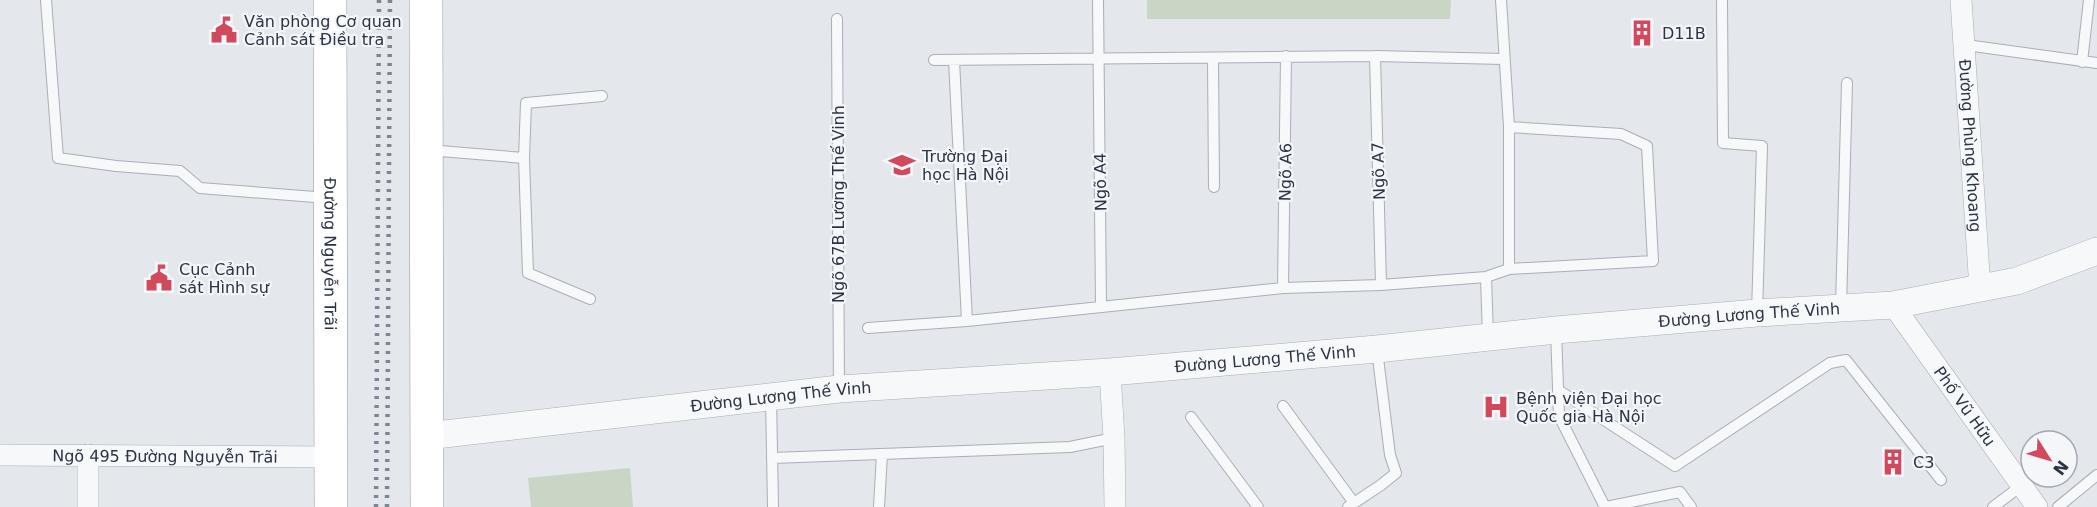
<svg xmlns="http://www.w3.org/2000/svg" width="2097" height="507" font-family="'DejaVu Sans',sans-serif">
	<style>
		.green { fill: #c9d6c5 }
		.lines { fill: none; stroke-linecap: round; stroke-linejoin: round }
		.service-casing { stroke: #a9aeb7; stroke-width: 12 }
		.minor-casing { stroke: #a9aeb7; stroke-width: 22 }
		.tertiary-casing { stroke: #a9aeb7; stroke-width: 28 }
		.trunk-casing { stroke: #8b94a3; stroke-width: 34 }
		.service { stroke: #f7f8fa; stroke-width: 10 }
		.minor { stroke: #f7f8fa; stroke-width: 21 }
		.tertiary { stroke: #f7f8fa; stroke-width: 27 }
		.trunk { stroke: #fff; stroke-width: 33 }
		.rail { stroke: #7d8696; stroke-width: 4.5; stroke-dasharray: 3 6; stroke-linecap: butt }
		.labels { text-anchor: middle; stroke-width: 4.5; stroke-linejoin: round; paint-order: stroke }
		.poi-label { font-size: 16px; fill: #2b3445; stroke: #f4f6f9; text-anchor: start }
		.street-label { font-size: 16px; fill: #2b3445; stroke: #f4f6f9 }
	</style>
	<rect width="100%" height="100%" fill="#e4e7ec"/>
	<!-- green -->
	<path class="green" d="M 1147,0 L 1451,0 L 1450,19 L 1147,19 Z
		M 630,468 L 633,507 L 531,507 L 528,478 Z"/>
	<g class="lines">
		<!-- service casing -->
		<g class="service-casing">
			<path id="service" d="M 46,0 L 58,158 L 116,166 L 180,171 L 200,188 L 315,197 L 327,196
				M 1098,0 L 1101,306
				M 1501,0 L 1509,127 L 1509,269
				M 1722,0 L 1723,143 L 1762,146 L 1757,313
				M 837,19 L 839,389
				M 1966,45 L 2097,63
				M 1375,56 L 1381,285
				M 1213,59 L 1214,187
				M 934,60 L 1375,56 L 1504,59
				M 954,60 L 967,321
				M 2082,62 L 2089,0
				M 428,150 L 524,158 L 528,273 L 590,299
				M 524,158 L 526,103 L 602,96
				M 1486,277 L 1488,337
				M 1283,288 L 1286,56
				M 1841,307 L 1847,83
				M 868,328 L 967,321 L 1283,288 L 1381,285 L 1486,277 L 1509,269 L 1653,261 L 1647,146 L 1621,134 L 1509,127
				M 1556,330 L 1559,416 L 1605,507
				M 1558,390 L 1675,466 L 1830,363 L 1846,360 L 1941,480
				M 771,396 L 773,507
				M 1283,406 L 1354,503
				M 1191,417 L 1258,507
				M 772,458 L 1070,447 L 1114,438
				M 879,507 L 882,454
				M 1348,507 L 1381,485 L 1396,473 L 1390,455 L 1377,350
				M 1606,507 L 1680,492 L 1691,507
				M 1993,507 L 2021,486
				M 2058,507 L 2097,475"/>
		</g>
		<!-- minor casing -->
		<g class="minor-casing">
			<g id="minor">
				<path id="s1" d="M 1961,0 L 1980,289"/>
				<path id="s2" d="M 1893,305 L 2037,507"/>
				<path d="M 1110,372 L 1114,438 L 1115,507"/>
				<path id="s3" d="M 0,455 L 331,457"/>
				<path d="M 88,507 L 88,455"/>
			</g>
		</g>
		<!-- tertiary casing -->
		<g class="tertiary-casing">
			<g id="tertiary">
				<path id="s4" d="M 427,436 L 839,389 L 1110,372 L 1377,349 L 1556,330 L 1757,313 L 1893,305 L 2017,281 L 2097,251"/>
			</g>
		</g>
		<!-- trunk casing -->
		<g class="trunk-casing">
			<g id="trunk">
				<path id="s5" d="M 330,0 L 331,507"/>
				<path d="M 426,0 L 427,507"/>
			</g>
		</g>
		<!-- service -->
		<use href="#service" class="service"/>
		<!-- minor -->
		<use href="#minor" class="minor"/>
		<!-- tertiary -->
		<use href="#tertiary" class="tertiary"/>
		<!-- trunk -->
		<use href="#trunk" class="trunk"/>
		<!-- rail -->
		<path class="rail" d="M 376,507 L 379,0
			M 387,507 L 390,0"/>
	</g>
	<!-- icons -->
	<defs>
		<g id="civic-bare" transform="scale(2.07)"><path d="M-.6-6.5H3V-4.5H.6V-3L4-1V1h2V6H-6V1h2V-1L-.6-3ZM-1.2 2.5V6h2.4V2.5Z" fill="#d1495b" stroke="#f4f6f9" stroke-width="2.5" paint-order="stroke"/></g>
		<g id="building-bare" transform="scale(2.07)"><path d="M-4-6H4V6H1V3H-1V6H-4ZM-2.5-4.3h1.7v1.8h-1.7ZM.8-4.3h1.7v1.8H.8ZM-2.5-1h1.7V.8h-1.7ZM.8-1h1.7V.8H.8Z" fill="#d1495b" stroke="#f4f6f9" stroke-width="2.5" paint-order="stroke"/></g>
		<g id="university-bare" transform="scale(2.07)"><path d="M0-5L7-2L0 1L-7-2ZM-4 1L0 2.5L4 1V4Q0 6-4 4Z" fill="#d1495b" stroke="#f4f6f9" stroke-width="2.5" paint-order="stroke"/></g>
		<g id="hospital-bare" transform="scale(2.07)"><path d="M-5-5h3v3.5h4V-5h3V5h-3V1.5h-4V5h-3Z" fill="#d1495b" stroke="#f4f6f9" stroke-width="2.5" paint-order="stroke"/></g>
	</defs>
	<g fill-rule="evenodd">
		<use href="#civic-bare" x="224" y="30"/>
		<use href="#building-bare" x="1642" y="33"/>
		<use href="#university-bare" x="902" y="165"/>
		<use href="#civic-bare" x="159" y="278"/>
		<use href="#hospital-bare" x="1496" y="407"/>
		<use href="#building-bare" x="1893" y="462"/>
	</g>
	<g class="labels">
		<!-- poi labels -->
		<g class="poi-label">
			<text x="244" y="27">Văn phòng Cơ quan<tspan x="244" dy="18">Cảnh sát Điều tra</tspan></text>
			<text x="1662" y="39">D11B</text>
			<text x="922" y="162">Trường Đại<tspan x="922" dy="18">học Hà Nội</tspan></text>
			<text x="179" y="275">Cục Cảnh<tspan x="179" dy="18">sát Hình sự</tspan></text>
			<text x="1516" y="404">Bệnh viện Đại học<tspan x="1516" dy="18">Quốc gia Hà Nội</tspan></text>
			<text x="1913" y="468">C3</text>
		</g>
		<!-- street labels -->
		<g class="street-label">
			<text dy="6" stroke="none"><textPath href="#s1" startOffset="146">Đường Phùng Khoang</textPath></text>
			<text transform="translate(1378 171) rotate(-92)" y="6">Ngõ A7</text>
			<text transform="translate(1285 172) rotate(-89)" y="6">Ngõ A6</text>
			<text transform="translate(1100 182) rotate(-91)" y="6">Ngõ A4</text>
			<text transform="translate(838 204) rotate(-90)" y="6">Ngõ 67B Lương Thế Vinh</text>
			<text dy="6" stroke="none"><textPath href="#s5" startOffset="254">Đường Nguyễn Trãi</textPath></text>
			<text dy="6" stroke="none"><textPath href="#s4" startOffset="1328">Đường Lương Thế Vinh</textPath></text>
			<text dy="6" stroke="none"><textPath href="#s4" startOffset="842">Đường Lương Thế Vinh</textPath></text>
			<text dy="6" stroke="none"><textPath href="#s4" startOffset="356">Đường Lương Thế Vinh</textPath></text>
			<text dy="6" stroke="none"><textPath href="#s2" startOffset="124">Phố Vũ Hữu</textPath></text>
			<text dy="6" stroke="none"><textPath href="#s3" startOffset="165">Ngõ 495 Đường Nguyễn Trãi</textPath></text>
		</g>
	</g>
	<!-- north arrow -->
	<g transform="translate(2049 459) rotate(127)"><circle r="28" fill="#f4f6f9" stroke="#a4a8b1" stroke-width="1.5"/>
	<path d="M0-4.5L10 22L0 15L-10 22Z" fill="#d1495b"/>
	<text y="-9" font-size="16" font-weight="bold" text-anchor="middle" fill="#2b3445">N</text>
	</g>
</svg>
